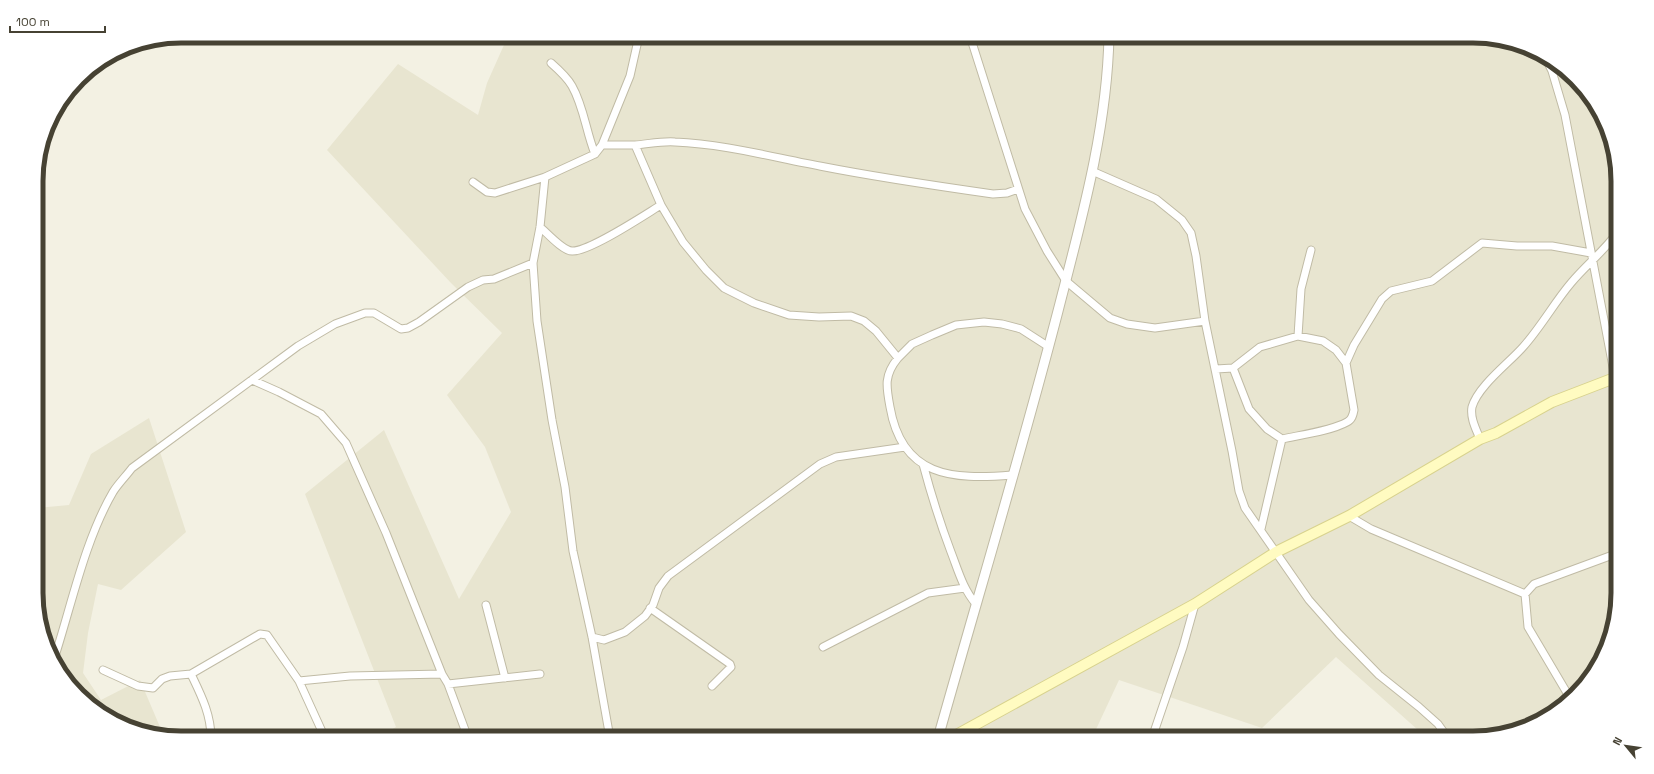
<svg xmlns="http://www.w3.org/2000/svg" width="1654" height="774" font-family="'Space Grotesk',sans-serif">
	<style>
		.residential { fill: #e8e5d0 }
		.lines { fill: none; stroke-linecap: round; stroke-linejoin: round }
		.minor-casing { stroke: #c0bba5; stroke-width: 9 }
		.tertiary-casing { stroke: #c0bba5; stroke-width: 11 }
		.secondary-casing { stroke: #d8d28e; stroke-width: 12 }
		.minor { stroke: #fff; stroke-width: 7 }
		.tertiary { stroke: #fff; stroke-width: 9 }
		.secondary { stroke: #fffbc1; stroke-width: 10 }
		.rim { fill: none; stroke: #464233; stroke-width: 5 }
	</style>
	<rect width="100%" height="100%" fill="#f3f1e3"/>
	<!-- residential -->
	<path class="residential" d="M 508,36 L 1473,36 L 1529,47 L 1588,93 L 1617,162 L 1618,594 L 1607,649 L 1588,682 L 1554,713 L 1483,738 L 1427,738 L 1336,657 L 1262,728 L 1119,680 L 1092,738 L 377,738 L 396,727 L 305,494 L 384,430 L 459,599 L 511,512 L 485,447 L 447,395 L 502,333 L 451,283 L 327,150 L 398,64 L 478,115 L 487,83 Z
		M 149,418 L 186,532 L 121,590 L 98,584 L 88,633 L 83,673 L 101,700 L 140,680 L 163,734 L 125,727 L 66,681 L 37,613 L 37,508 L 69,505 L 91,454 Z"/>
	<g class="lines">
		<!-- minor casing -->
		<g class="minor-casing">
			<path id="minor" d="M 970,36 L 1025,209 L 1047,251 L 1066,281 L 1110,318 L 1127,324 L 1155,328 L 1205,321
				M 1547,61 L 1552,71 L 1565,115 L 1617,388
				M 551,63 C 559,70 567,77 572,86 C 584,107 586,132 595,154
				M 635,145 C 648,144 662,141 675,142 C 726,144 775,158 825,167 C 881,178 937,186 993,194 L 1007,193 L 1018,189
				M 1092,171 L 1156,199 L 1182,220 L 1191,233 L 1196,256 L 1205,321 L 1232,451 L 1239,491 L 1245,508 L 1309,600 L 1339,634 L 1379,675 L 1419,707 L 1438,724 L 1448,738
				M 545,177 L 540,227 L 533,263 L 537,321 L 552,420 L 565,487 L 573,551 L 592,637 L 610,738
				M 473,182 L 487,192 L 495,193 L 545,177 L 595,154 L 602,145 L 630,76 L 639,36
				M 661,205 L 683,242 L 706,270 L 724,288 L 754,303 L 789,315 L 819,317 L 851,316 L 864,321 L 876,331 L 898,358 L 912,344 L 932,335 L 956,325 L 984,322 L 1002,324 L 1021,329 L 1049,347
				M 540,227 C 547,233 563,251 572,251 C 589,252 643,216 661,205 L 635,145 L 602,145
				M 1298,336 L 1301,289 L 1311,250
				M 898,358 C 884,375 886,386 890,407 C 902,477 952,480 1012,475
				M 1233,368 L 1249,409 L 1267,429 L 1282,439
				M 1216,369 L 1233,368 L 1260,347 L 1298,336 L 1323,341 L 1336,350 L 1346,363
				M 252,380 L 279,392 L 321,414 L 346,443 L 386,533 L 442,674 L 448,684 L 468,738
				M 1480,439 C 1476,429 1470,418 1472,407 C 1478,386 1509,363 1523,347 C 1541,327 1554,303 1571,283 C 1586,265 1604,251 1617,233
				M 923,464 C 931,494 940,523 951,552 C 958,570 963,589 976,604
				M 1349,516 L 1371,529 L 1525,594 L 1528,627 L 1570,698
				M 1261,529 L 1282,439 C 1300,435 1331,431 1347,422 C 1352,420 1353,415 1354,410 L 1346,363 L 1354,345 L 1382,299 L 1391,291 L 1432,281 L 1482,243 L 1517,246 L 1552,246 L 1591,253
				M 1525,594 L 1534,584 L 1618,553
				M 486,605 L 505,678
				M 650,608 L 730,664 L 731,667 L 712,686
				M 592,637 L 604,640 L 625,632 L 645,616 L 653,605 L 659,588 L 668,576 L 820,464 L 836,457 L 905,447
				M 823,647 L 928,593 L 965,588
				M 55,656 C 72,603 85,540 113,492 C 118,484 126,476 132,468 L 298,346 L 335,324 L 365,313 L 374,313 L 401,329 L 408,328 L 419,322 L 468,287 L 483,280 L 494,279 L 533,263
				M 103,670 L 138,686 L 153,688 L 162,679 L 170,676 L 191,674 L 260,634 L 267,635 L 299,681 L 325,738
				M 191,674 C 201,695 211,714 211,738
				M 299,681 L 350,676 L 442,674
				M 448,684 L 540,674
				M 1152,738 L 1183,647 L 1195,604"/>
		</g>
		<!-- tertiary casing -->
		<g class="tertiary-casing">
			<path id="tertiary" d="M 938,738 C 978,596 1021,454 1058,311 C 1081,221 1107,130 1109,36"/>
		</g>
		<!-- secondary casing -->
		<g class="secondary-casing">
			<path id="secondary" d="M 951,738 L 1195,604 L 1276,552 L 1349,516 L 1480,439 L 1496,433 L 1552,402 L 1617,377"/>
		</g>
		<!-- minor -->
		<use href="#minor" class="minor"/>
		<!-- tertiary -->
		<use href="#tertiary" class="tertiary"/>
		<!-- secondary -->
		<use href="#secondary" class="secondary"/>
	</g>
	<!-- crop -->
	<path d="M0 0H1654V774H0ZM181 43H1473A138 138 0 0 1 1611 181V593A138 138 0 0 1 1473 731H181A138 138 0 0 1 43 593V181A138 138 0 0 1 181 43Z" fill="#fff" fill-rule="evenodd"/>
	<path class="rim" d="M181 43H1473A138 138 0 0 1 1611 181V593A138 138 0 0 1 1473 731H181A138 138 0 0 1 43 593V181A138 138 0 0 1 181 43Z"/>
	<!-- north arrow -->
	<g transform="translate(1626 746) rotate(299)" stroke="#ffffff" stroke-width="3" paint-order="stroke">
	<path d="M0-3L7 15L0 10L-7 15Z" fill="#464233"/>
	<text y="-6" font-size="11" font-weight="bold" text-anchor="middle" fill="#464233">N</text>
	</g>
	<!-- scale -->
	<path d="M10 26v6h95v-6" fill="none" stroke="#464233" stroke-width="2"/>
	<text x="16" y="26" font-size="12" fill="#464233" stroke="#ffffff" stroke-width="3" paint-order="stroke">100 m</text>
</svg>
